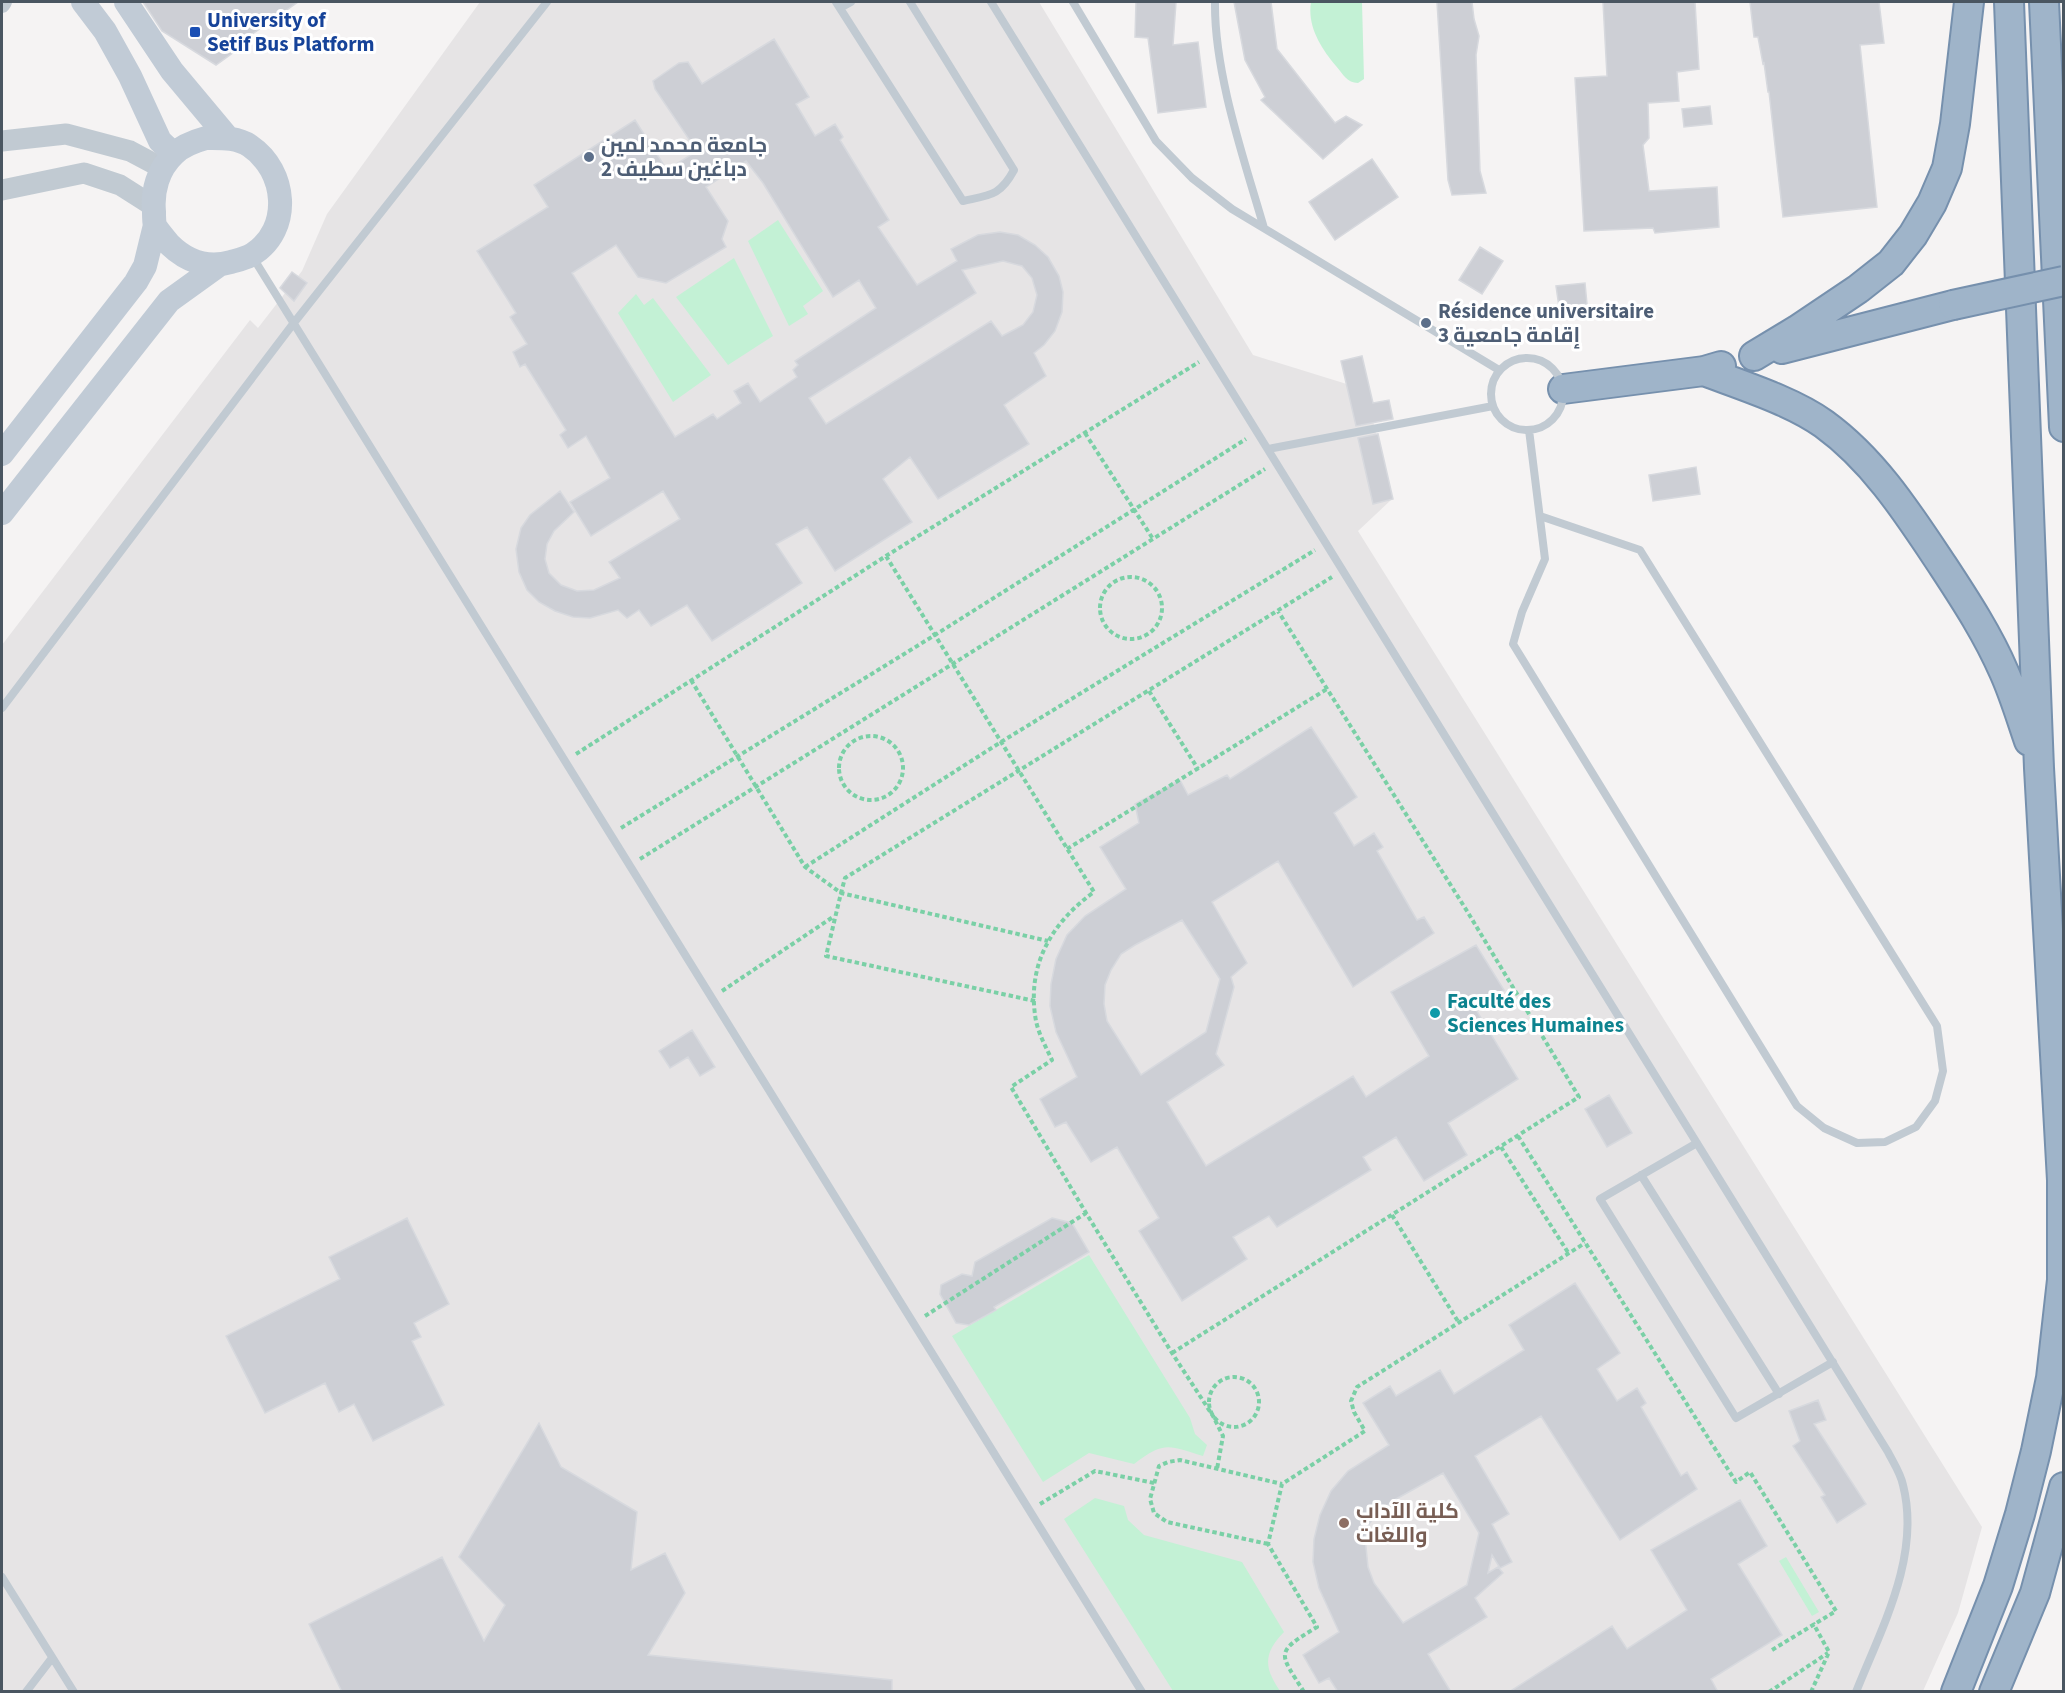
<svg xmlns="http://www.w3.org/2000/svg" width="2065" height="1693" font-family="'Source Sans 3',Cairo,sans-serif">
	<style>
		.education { fill: #e6e4e5 }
		.green { fill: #c3f1d5 }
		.building { fill: #cdcfd5; stroke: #d7d9de; stroke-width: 1.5; fill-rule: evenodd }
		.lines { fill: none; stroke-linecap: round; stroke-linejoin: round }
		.trunk-casing { stroke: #7690ad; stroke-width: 32 }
		.path { stroke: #7ad0a6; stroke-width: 4; stroke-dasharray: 4.5 3; stroke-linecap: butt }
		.service { stroke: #c1cad2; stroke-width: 8 }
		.minor { stroke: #c1cad2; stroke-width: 16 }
		.tertiary { stroke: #c1cad2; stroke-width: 21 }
		.secondary { stroke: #c1cbd6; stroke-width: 24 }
		.trunk { stroke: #9fb4c9; stroke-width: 28 }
		.trunk-bridge-casing { stroke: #7690ad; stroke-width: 32; stroke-linecap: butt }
		.trunk-bridge { stroke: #9fb4c9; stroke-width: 28 }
		.transit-dot { fill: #1a4fb4; stroke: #fff; stroke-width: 2 }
		.service-dot { fill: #5c6f8a; stroke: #fff; stroke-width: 2 }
		.culture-dot { fill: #0f9aa8; stroke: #fff; stroke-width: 2 }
		.education-dot { fill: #8d6e63; stroke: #fff; stroke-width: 2 }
		.labels { text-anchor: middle; stroke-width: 6; stroke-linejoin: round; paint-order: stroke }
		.transit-label { font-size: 21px; font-weight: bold; fill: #164399; stroke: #fff; text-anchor: start }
		.service-label { font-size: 21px; font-weight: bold; fill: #4e5e75; stroke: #fff; text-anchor: start }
		.culture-label { font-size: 21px; font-weight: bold; fill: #0d838f; stroke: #fff; text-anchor: start }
		.education-label { font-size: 21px; font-weight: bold; fill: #785e54; stroke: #fff; text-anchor: start }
	</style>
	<rect width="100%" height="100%" fill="#f5f3f3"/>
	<!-- education -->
	<path class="education" d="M 480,2 L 1039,2 L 1253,355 L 1366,390 L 1391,500 L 1358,531 L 1982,1527 L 1958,1613 L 1923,1691 L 2,1691 L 2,645 L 250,320 L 258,328 L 302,271 L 327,214 Z"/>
	<!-- green -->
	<path class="green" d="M 1311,2 L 1362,2 L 1364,79 L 1358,83 C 1347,83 1343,74 1336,66 C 1321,48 1307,26 1311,2 Z
		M 778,220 L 823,291 L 803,306 L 808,314 L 789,326 L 748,241 Z
		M 734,258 L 773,336 L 728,365 L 676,297 Z
		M 636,294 L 644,305 L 653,298 L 711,375 L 673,402 L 618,313 Z
		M 1089,1255 L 1190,1418 L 1195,1434 L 1207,1445 L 1203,1456 C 1169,1446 1165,1440 1134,1464 L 1089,1453 L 1043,1482 L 952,1336 Z
		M 1095,1498 L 1124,1506 L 1128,1520 L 1144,1535 L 1242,1562 L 1284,1632 C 1263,1653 1264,1668 1280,1691 L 1173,1691 L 1064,1519 Z
		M 1786,1557 L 1819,1612 L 1812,1616 L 1779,1561 Z"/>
	<!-- building -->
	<path class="building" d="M 143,2 L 298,2 L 248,37 L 241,47 L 216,65 L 162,31 Z
		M 1136,2 L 1176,2 L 1173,45 L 1198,42 L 1206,107 L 1158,113 L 1148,38 L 1135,37 Z
		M 1234,2 L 1271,2 L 1277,49 L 1335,123 L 1346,116 L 1362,125 L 1323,159 L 1261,100 L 1265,97 L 1245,60 Z
		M 1437,2 L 1472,2 L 1474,19 L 1479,36 L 1476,55 L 1480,171 L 1486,193 L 1452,195 L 1448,180 Z
		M 1603,2 L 1695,2 L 1699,69 L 1677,72 L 1679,101 L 1648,103 L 1649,138 L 1643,145 L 1649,191 L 1717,187 L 1719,227 L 1655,233 L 1653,228 L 1584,231 L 1575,78 L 1607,76 Z
		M 1750,2 L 1879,2 L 1884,43 L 1860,45 L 1877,207 L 1783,217 L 1769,92 L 1768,92 L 1764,63 L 1763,64 L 1758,37 L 1754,37 Z
		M 774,39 L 809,97 L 796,104 L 815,136 L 835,124 L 843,137 L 840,140 L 889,220 L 878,227 L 917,285 L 957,261 L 951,249 L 978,235 L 1000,232 L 1018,235 L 1035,245 L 1048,257 L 1059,276 L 1063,292 L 1062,312 L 1055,331 L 1044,345 L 1034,353 L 1046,376 L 1004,405 L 1029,444 L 938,499 L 910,457 L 883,479 L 912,522 L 835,571 L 807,527 L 776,544 L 802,583 L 712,641 L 687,605 L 651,626 L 639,610 L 627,618 L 618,610 L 590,618 L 573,617 L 555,611 L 539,602 L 527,590 L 519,572 L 516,549 L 521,528 L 530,515 L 560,491 L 574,512 L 554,531 L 547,544 L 545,559 L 549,573 L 561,585 L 577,591 L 594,590 L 620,578 L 609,562 L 680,519 L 663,491 L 591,536 L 570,502 L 610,478 L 586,436 L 568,448 L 560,435 L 566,430 L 525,364 L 520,367 L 513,352 L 527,344 L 510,317 L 516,313 L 477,251 L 548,207 L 534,185 L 635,120 L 667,170 L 697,151 L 655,89 L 653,81 L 679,63 L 688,62 L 702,84 ZM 746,161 L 763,183 L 833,297 L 859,280 L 876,308 L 795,361 L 798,365 L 793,370 L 797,377 L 760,402 L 748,383 L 734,391 L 741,403 L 717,419 L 713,414 L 675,437 L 572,273 L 616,245 L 638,277 L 666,283 L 726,247 L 722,239 L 728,221 L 706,187 ZM 1003,261 L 1022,266 L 1032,278 L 1037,295 L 1033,312 L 1023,325 L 1002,336 L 991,321 L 826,424 L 809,398 L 976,293 L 962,270 Z
		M 1710,106 L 1712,124 L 1684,127 L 1682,109 Z
		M 1372,159 L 1398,197 L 1335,240 L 1309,202 Z
		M 1480,247 L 1503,261 L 1482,294 L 1459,280 Z
		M 292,272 L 307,283 L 294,301 L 280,288 Z
		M 1585,283 L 1587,304 L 1559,307 L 1556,286 Z
		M 1362,356 L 1373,403 L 1389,400 L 1393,419 L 1356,426 L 1341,361 Z
		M 1378,434 L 1393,499 L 1373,504 L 1358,438 Z
		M 1696,467 L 1700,494 L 1653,501 L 1649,475 Z
		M 1311,727 L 1357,797 L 1334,813 L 1354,846 L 1374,833 L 1383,847 L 1377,851 L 1417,920 L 1424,917 L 1434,933 L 1353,987 L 1278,861 L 1212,902 L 1247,963 L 1231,977 L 1234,987 L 1216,1054 L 1224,1065 L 1167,1102 L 1206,1166 L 1353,1076 L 1366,1097 L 1429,1056 L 1391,992 L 1476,945 L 1504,990 L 1475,1008 L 1518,1079 L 1448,1123 L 1467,1155 L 1424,1181 L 1396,1137 L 1363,1157 L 1371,1170 L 1277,1227 L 1269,1216 L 1233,1237 L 1247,1259 L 1182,1301 L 1139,1231 L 1159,1218 L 1117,1147 L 1091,1162 L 1066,1122 L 1055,1127 L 1040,1099 L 1077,1077 L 1056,1032 L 1050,1006 L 1051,984 L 1056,959 L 1067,935 L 1085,916 L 1126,889 L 1100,847 L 1139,823 L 1135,804 L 1180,780 L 1188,795 L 1227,775 L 1230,779 ZM 1182,920 L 1220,979 L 1206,1032 L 1141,1075 L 1107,1021 L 1104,1004 L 1105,985 L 1111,970 L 1121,954 L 1135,945 Z
		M 692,1030 L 715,1067 L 700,1076 L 688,1057 L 670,1068 L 659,1051 Z
		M 1609,1095 L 1632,1133 L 1607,1147 L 1585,1109 Z
		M 407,1218 L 449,1304 L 414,1323 L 421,1337 L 412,1341 L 444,1405 L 373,1441 L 354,1404 L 339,1412 L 325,1383 L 265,1413 L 226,1336 L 340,1279 L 329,1257 Z
		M 1052,1218 L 1072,1223 L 1089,1252 L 994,1307 L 996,1310 L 969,1325 L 956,1323 L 940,1294 L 941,1285 L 962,1274 L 972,1276 L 975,1262 Z
		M 1575,1283 L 1620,1353 L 1597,1369 L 1617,1401 L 1637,1388 L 1646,1403 L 1641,1407 L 1681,1476 L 1687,1472 L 1697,1489 L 1620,1540 L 1541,1416 L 1475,1456 L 1509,1514 L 1492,1524 L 1512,1562 L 1500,1568 L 1492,1555 L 1488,1573 L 1498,1567 L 1503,1573 L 1475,1598 L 1487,1617 L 1428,1654 L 1451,1692 L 1338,1692 L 1329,1678 L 1319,1683 L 1303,1655 L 1339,1632 L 1319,1588 L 1313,1562 L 1314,1539 L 1320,1515 L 1331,1491 L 1348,1471 L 1389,1445 L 1363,1403 L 1390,1386 L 1396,1396 L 1440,1370 L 1454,1394 L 1524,1350 L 1509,1325 ZM 1443,1473 L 1479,1533 L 1467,1585 L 1403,1623 L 1374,1583 L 1368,1567 L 1365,1537 L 1369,1524 L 1380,1511 L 1396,1499 Z
		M 1818,1400 L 1826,1420 L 1814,1424 L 1866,1504 L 1837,1523 L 1821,1497 L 1825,1495 L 1793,1446 L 1800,1441 L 1789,1411 Z
		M 539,1423 L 561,1467 L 637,1512 L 631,1570 L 665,1553 L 685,1593 L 648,1655 L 892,1680 L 892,1692 L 342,1692 L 309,1624 L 442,1557 L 484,1641 L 505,1605 L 459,1557 Z
		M 1740,1500 L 1767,1546 L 1738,1564 L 1782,1635 L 1711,1679 L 1718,1692 L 1509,1692 L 1612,1626 L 1627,1649 L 1687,1610 L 1651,1550 Z"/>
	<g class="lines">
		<!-- trunk casing -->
		<g class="trunk-casing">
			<path id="trunk" d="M 2044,2 L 2064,427
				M 1782,349 L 1953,305
				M 1754,356 L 1797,330 L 1858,289 L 1891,263 L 1913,235 L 1932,203 L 1947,168 L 1955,124 L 1969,2
				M 1704,371 C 1741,385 1792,401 1824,424 C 1875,461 1909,515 1943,566 C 1966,601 1988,635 2004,672 C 2014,694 2021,718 2029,741
				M 1563,389 L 1704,371 L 1721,366
				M 1956,1692 L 1998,1586 L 2020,1514 L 2036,1451 L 2051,1378 L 2062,1280 L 2062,1180 L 2039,768 L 2009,2
				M 1994,1692 L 2035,1593 L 2064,1487"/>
		</g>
		<!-- path -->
		<path class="path" d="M 1085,433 L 1153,539
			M 886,556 L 1094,892 C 1051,923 1026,966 1036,1021 C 1039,1035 1046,1047 1052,1060 L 1011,1087 L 1086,1213 L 1172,1353 L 1213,1416 L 1223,1436 L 1217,1469
			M1100 608a31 31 0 1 1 62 0a31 31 0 1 1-62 0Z
			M 691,680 L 805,867 L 841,893 L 845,878 L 1332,577
			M 1149,691 L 1198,769
			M839 768a32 32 0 1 1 64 0a32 32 0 1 1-64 0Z
			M 576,754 L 886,556 L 1199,362
			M 621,828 L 935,635 L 1246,439
			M 1067,849 L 1327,689
			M 640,859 L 1265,469
			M 805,867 L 1001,742 L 1315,550
			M 722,991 L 833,917
			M 1035,1001 L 826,956 L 841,893 L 1048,941
			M 1518,1136 L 1736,1482 L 1750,1472 L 1836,1611 L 1772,1650
			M 1501,1147 L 1569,1254
			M 1392,1215 L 1459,1323
			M 925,1316 L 1086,1213
			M 1172,1353 L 1579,1097 L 1467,911 L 1278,611
			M1209 1402a25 25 0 1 1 50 0a25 25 0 1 1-50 0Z
			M 1040,1504 L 1095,1471 L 1154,1483
			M 1268,1544 L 1167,1522 L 1154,1513 L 1150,1499 L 1159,1466 L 1168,1462 L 1180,1460 L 1282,1484
			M 1304,1692 C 1279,1652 1274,1653 1317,1627 L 1268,1544 L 1282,1484 L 1365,1431 L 1354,1412 L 1351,1401 L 1357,1387 L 1585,1243
			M 1769,1692 L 1828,1653
			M 1811,1692 L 1829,1652 L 1813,1623"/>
		<!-- service -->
		<path class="service" d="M 836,2 L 963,201 C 990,195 1000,196 1014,170 L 910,2
			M 991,2 L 1888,1452 C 1893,1462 1901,1474 1903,1485 C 1921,1556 1882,1627 1856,1692
			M 1073,2 L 1156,141 L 1192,178 L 1232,209 L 1499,370
			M 1215,2 C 1214,73 1244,159 1264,228
			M 840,8 L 851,2
			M 252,256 L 1142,1692
			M1491 394a36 36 0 1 1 72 0a36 36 0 1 1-72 0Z
			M 1529,430 L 1545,559 L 1522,612 L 1513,644 L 1797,1106 L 1824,1128 L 1857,1143 L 1885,1142 L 1916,1127 L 1935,1101 L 1943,1071 L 1937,1026 L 1640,550 L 1540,516
			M 1268,449 L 1493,406
			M 2,708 L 293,324 L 547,2
			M 1697,1143 L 1600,1199 L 1736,1418 L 1833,1362
			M 1641,1175 L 1779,1394
			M 2,1577 L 74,1692
			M 26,1692 L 52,1658"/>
		<!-- minor -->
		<path class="minor" d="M 2,5 L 4,2"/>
		<!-- tertiary -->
		<path class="tertiary" d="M 2,141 L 66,134 L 130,151 L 162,168
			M 2,190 L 84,173 L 120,185 L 153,206"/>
		<!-- secondary -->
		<path class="secondary" d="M 83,2 L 105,31 L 130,76 L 160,141 L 174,154
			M 126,2 L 172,71 L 228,138
			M 206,138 C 221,138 237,137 250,146 C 287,171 292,229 253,254 C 247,258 238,260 231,262 C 208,269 186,261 169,244 C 165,239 158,231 155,226 C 154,222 154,216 154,212 C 152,191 158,169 174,154 C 183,145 195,141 206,138 Z
			M 2,454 L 136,282 L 145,266 L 155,225
			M 2,513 L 169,301 L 219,265"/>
		<!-- trunk -->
		<use href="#trunk" class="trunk"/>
		<!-- trunk-bridge casing -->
		<g class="trunk-bridge-casing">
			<path id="trunk-bridge" d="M 1953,305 L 2064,281"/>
		</g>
		<!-- trunk-bridge -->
		<use href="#trunk-bridge" class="trunk-bridge"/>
	</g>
	<!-- markers -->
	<rect class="transit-dot" x="189" y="26" width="12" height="12" rx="3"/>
	<g class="service-dot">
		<circle cx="589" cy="157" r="6"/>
		<circle cx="1426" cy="323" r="6"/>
	</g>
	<circle class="culture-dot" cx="1435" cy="1013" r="6"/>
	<circle class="education-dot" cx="1344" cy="1523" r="6"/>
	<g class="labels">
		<!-- transit labels -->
		<g class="transit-label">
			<text x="207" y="27">University of<tspan x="207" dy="24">Setif Bus Platform</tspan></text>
		</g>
		<!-- service labels -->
		<g class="service-label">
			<text x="601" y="152">جامعة محمد لمين<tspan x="601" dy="24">دباغين سطيف 2</tspan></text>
			<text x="1438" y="318">Résidence universitaire<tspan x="1438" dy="24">إقامة جامعية 3</tspan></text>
		</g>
		<!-- culture labels -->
		<g class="culture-label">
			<text x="1447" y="1008">Faculté des<tspan x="1447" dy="24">Sciences Humaines</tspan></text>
		</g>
		<!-- education labels -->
		<g class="education-label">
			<text x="1356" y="1518">كلية الآداب<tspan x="1356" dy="24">واللغات</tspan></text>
		</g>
	</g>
	<!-- border -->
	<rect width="2065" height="1693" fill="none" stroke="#4a5661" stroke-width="6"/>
</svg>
